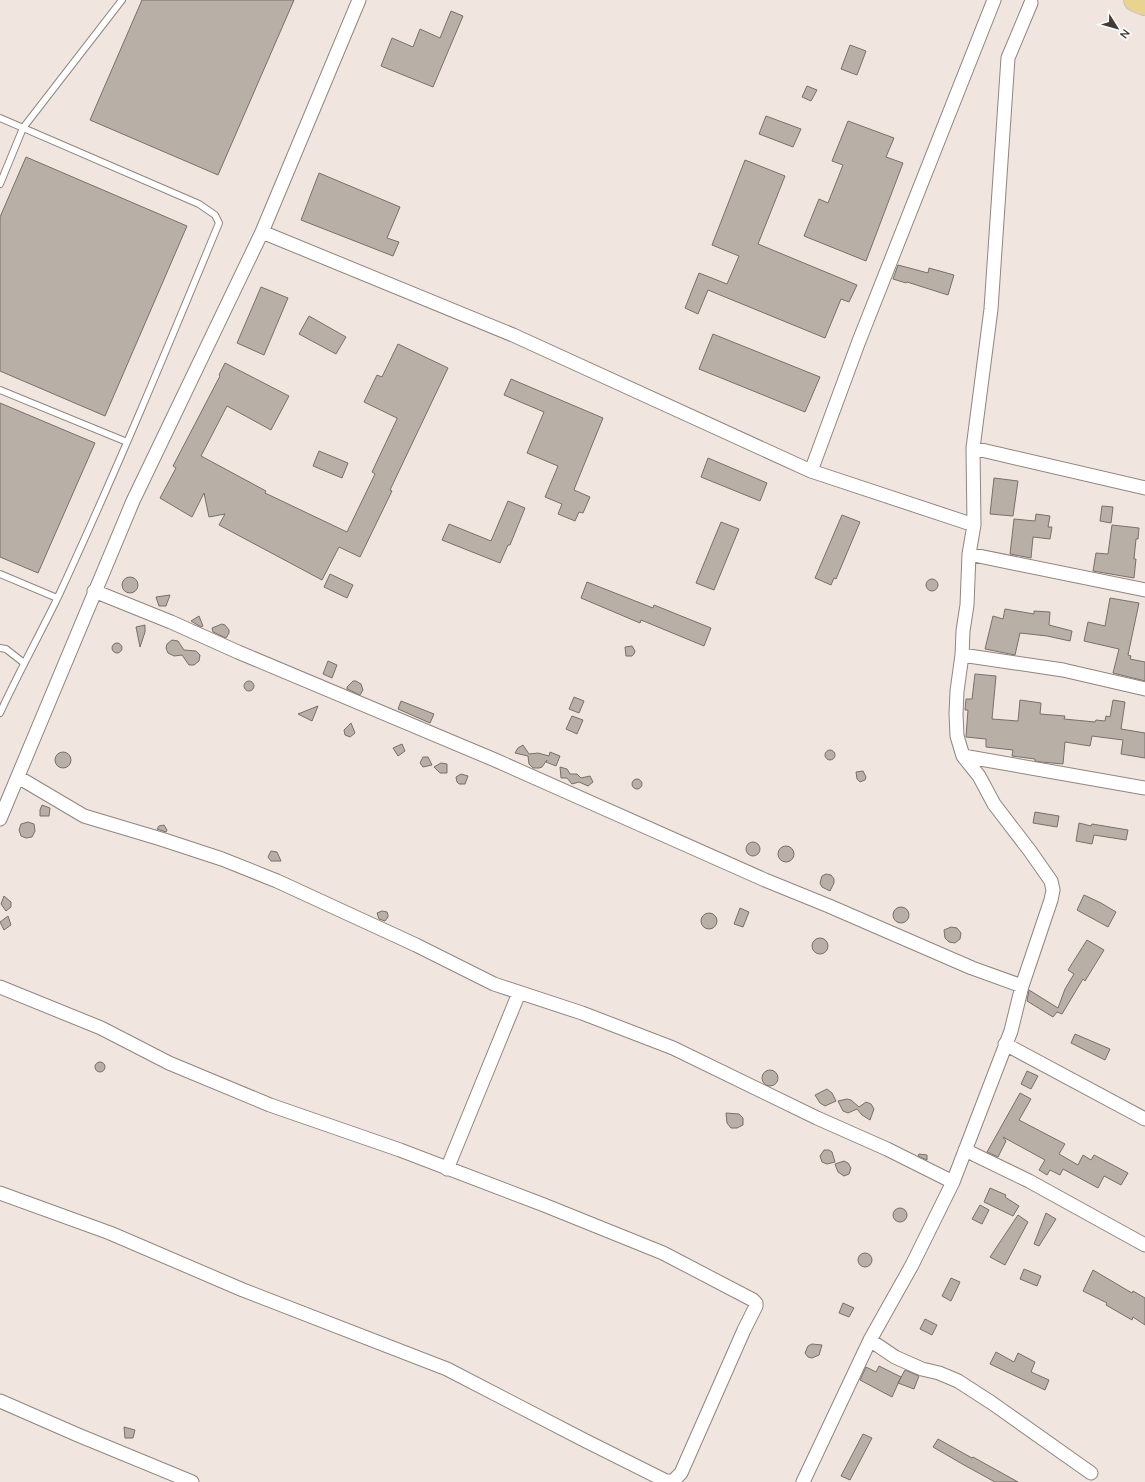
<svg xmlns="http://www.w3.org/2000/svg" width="1145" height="1482" font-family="'Nunito Sans',sans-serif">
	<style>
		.building { fill: #b8afa7; stroke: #797069 }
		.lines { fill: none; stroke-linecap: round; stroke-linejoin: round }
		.service-casing { stroke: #908580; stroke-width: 8 }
		.minor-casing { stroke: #908580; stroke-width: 15 }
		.trunk-casing { stroke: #c6c4c4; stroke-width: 24 }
		.service { stroke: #fff; stroke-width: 6 }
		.minor { stroke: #fff; stroke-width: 13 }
		.trunk { stroke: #e8d390; stroke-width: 22 }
	</style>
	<rect width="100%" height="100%" fill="#f1e5df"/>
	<!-- building -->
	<path class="building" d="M 142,0 L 294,0 L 218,175 L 90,120 Z
		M 451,11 L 463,16 L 433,87 L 381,66 L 392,38 L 413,47 L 420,29 L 440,38 Z
		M 850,45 L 866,51 L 857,75 L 841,69 Z
		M 807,86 L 817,90 L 811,101 L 802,97 Z
		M 766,116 L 801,129 L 793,147 L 759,134 Z
		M 848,121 L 894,138 L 886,157 L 903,163 L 866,261 L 804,236 L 819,199 L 828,203 L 843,165 L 832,161 Z
		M 26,157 L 187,226 L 105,416 L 0,371 L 0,217 Z
		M 745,160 L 785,176 L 758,244 L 857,285 L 849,302 L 841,299 L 825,338 L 708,290 L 698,314 L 685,308 L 699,273 L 727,284 L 739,256 L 712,245 Z
		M 319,173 L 400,207 L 387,238 L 399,242 L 393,256 L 301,220 Z
		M 898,265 L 928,273 L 929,268 L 954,275 L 948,295 L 907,282 L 906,283 L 893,279 Z
		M 261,287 L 288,298 L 264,355 L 237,343 Z
		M 309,316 L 346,337 L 336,354 L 299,334 Z
		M 713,334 L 820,377 L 805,412 L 699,369 Z
		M 398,344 L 448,368 L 390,490 L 392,491 L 360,557 L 339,547 L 322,580 L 219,525 L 225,514 L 209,517 L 204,493 L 192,517 L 160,498 L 176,468 L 173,466 L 220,376 L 219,375 L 225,363 L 289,396 L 271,430 L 227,406 L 201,456 L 266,491 L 265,493 L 347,532 L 375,474 L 372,472 L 397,419 L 397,418 L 364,402 L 377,375 L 382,377 Z
		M 511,379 L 603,418 L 575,487 L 574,490 L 590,497 L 583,513 L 579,512 L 575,521 L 558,514 L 562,504 L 545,497 L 558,466 L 527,453 L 544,412 L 504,395 Z
		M 0,403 L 95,443 L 38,573 L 0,557 Z
		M 319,451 L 348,463 L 342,478 L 313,466 Z
		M 708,458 L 767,483 L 760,501 L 701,477 Z
		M 994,478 L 1018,481 L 1013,516 L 990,514 Z
		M 508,501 L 525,508 L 510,545 L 508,545 L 500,563 L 442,540 L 449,524 L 491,541 Z
		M 1102,506 L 1113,507 L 1111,523 L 1100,521 Z
		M 1036,514 L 1050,516 L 1048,527 L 1052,527 L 1050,539 L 1033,537 L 1031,558 L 1010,554 L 1014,519 L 1035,521 Z
		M 842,515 L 860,522 L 836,579 L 834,578 L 831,585 L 815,578 Z
		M 721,522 L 739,529 L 714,590 L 696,583 Z
		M 1112,525 L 1139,528 L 1138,539 L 1136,539 L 1134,559 L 1136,559 L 1134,578 L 1093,571 L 1096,553 L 1108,554 Z
		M 330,574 L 353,585 L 347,598 L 324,587 Z
		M122 585a8 8 0 1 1 16 0a8 8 0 1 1-16 0Z
		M926 585a6 6 0 1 1 12 0a6 6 0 1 1-12 0Z
		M 587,582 L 653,608 L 654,605 L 711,628 L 704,646 L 641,620 L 640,623 L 581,598 Z
		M 170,595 L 166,606 L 159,606 L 156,597 Z
		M 1110,598 L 1139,603 L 1128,655 L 1131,656 L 1130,659 L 1145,662 L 1145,681 L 1113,673 L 1119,649 L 1084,641 L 1088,622 L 1105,626 Z
		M 1005,609 L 1034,614 L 1034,611 L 1050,612 L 1049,625 L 1072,631 L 1070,641 L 1047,636 L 1020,633 L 1015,655 L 985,649 L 993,616 L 1003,619 Z
		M 199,616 L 203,626 L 201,627 L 191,621 Z
		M 222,624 L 225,625 L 229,630 L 229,633 L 226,638 L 213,632 L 212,628 Z
		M 145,625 L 145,632 L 140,647 L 136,627 Z
		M 172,640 L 178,641 L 184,650 L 196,651 L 200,655 L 199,661 L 194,665 L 189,665 L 182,655 L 174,656 L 168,653 L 166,648 L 167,644 Z
		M112 648a5 5 0 1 1 10 0a5 5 0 1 1-10 0Z
		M 632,646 L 635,651 L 634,654 L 632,656 L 626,656 L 625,647 Z
		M 328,661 L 337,665 L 332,678 L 323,674 Z
		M 975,674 L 996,676 L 992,719 L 1018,721 L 1020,700 L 1041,703 L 1040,714 L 1065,716 L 1064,719 L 1095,722 L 1096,720 L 1105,721 L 1106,716 L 1110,717 L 1113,700 L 1125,702 L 1121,729 L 1145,733 L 1145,758 L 1121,754 L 1123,740 L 1092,736 L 1090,746 L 1065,742 L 1063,764 L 1041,762 L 1035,761 L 1035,759 L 1012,756 L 1013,750 L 986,747 L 986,739 L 966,737 L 968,710 L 965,710 L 966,699 L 972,699 Z
		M244 686a5 5 0 1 1 10 0a5 5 0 1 1-10 0Z
		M 353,681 L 356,681 L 361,684 L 363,690 L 360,695 L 347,689 L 347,687 Z
		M 574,697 L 584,701 L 579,713 L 569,709 Z
		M 401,701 L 434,714 L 430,723 L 398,709 Z
		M 318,706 L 312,721 L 298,714 Z
		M 572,716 L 583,720 L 577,734 L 566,729 Z
		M 351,723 L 355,733 L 350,737 L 345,735 L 344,730 Z
		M 402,744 L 405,751 L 398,756 L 393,748 Z
		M 523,745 L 529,754 L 538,753 L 549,756 L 550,752 L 560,756 L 556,766 L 546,762 L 547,760 L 542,767 L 539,768 L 533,768 L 529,764 L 528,756 L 515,753 L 518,748 Z
		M825 755a5 5 0 1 1 10 0a5 5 0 1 1-10 0Z
		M55 760a8 8 0 1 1 16 0a8 8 0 1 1-16 0Z
		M 423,757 L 428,757 L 432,765 L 423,767 L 420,763 Z
		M 441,763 L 447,764 L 447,773 L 440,773 L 434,767 Z
		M 560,767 L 567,769 L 570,774 L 577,774 L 581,778 L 590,776 L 593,782 L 588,786 L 579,782 L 572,784 L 567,778 L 561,778 Z
		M 863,771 L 866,777 L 865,780 L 860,782 L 857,779 L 856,772 Z
		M 461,774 L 468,776 L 465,784 L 459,784 L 457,782 L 456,777 Z
		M632 784a5 5 0 1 1 10 0a5 5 0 1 1-10 0Z
		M 42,805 L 50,808 L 49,816 L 40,816 L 40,810 Z
		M 1035,812 L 1059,816 L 1057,827 L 1033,823 Z
		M 28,822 L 34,824 L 35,831 L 32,837 L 26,838 L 21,836 L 19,830 L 21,824 Z
		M 1079,823 L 1091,826 L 1092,824 L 1128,830 L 1126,840 L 1094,835 L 1092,844 L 1076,841 Z
		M 164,825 L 167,830 L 166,832 L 157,829 L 159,826 Z
		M746 849a7 7 0 1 1 14 0a7 7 0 1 1-14 0Z
		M778 854a8 8 0 1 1 16 0a8 8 0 1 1-16 0Z
		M 271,851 L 277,852 L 281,861 L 271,861 L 268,857 Z
		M 826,874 L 831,875 L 834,879 L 834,883 L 830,891 L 822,887 L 820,883 L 822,876 Z
		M 1084,895 L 1101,903 L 1116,912 L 1108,927 L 1077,910 Z
		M 4,896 L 11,902 L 11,907 L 6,911 L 1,904 Z
		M893 915a8 8 0 1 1 16 0a8 8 0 1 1-16 0Z
		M 740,908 L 749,912 L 743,927 L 734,924 Z
		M 382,911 L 387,912 L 388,915 L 388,917 L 385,921 L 379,919 L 377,913 Z
		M701 921a8 8 0 1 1 16 0a8 8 0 1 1-16 0Z
		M 8,916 L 11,925 L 4,930 L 0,922 Z
		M 951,927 L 957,928 L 961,933 L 960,939 L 955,943 L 949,942 L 945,938 L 944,930 Z
		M812 946a8 8 0 1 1 16 0a8 8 0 1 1-16 0Z
		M 1087,940 L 1104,950 L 1085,981 L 1083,979 L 1062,1014 L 1057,1012 L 1053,1017 L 1027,1001 L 1029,990 L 1058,1008 L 1065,989 L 1074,974 L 1068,970 Z
		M 1075,1034 L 1110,1049 L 1105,1060 L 1071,1043 Z
		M95 1067a5 5 0 1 1 10 0a5 5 0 1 1-10 0Z
		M762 1078a8 8 0 1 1 16 0a8 8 0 1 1-16 0Z
		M 1027,1071 L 1038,1076 L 1031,1089 L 1021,1084 Z
		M 827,1089 L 832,1093 L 836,1101 L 825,1106 L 820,1103 L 815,1095 Z
		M 1020,1093 L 1031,1099 L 1019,1120 L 1065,1144 L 1059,1154 L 1078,1165 L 1083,1155 L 1091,1160 L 1094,1155 L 1128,1173 L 1121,1185 L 1104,1176 L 1098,1188 L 1063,1169 L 1060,1175 L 1050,1170 L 1047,1175 L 1039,1170 L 1045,1160 L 1003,1137 L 1006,1141 L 998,1157 L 987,1152 Z
		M 847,1099 L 851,1100 L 859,1107 L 866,1102 L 871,1104 L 874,1109 L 870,1120 L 862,1115 L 857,1109 L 848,1113 L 843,1111 L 838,1101 Z
		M 726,1113 L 739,1114 L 743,1118 L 743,1125 L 737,1128 L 731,1128 L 727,1123 Z
		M 824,1150 L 829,1150 L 832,1152 L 835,1162 L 827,1164 L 822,1162 L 820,1156 Z
		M 919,1154 L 927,1155 L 927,1160 L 918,1156 Z
		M 844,1161 L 848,1163 L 851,1168 L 849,1174 L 844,1176 L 838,1172 L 835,1164 Z
		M 990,1188 L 1006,1195 L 1005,1197 L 1019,1206 L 1013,1216 L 984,1202 Z
		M 980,1205 L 989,1210 L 982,1224 L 972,1219 Z
		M893 1215a7 7 0 1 1 14 0a7 7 0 1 1-14 0Z
		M 1046,1213 L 1056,1219 L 1039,1246 L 1034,1244 Z
		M 1018,1215 L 1028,1222 L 1005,1265 L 990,1257 Z
		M858 1260a7 7 0 1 1 14 0a7 7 0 1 1-14 0Z
		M 1024,1269 L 1041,1276 L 1037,1286 L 1020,1279 Z
		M 1093,1270 L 1132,1293 L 1133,1291 L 1145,1298 L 1145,1325 L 1133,1317 L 1132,1320 L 1106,1305 L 1107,1303 L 1083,1291 Z
		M 951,1278 L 960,1282 L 951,1301 L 942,1296 Z
		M 843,1303 L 854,1308 L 849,1317 L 839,1313 Z
		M 925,1319 L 937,1325 L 932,1335 L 920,1329 Z
		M 812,1344 L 822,1345 L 819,1355 L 812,1358 L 808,1357 L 805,1353 L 808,1346 Z
		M 996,1352 L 1014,1362 L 1018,1353 L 1035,1362 L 1031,1372 L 1049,1380 L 1045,1390 L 990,1364 Z
		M 879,1366 L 901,1377 L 892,1397 L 860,1380 L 866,1367 L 876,1372 Z
		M 905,1370 L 919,1376 L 914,1389 L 898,1383 Z
		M 124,1427 L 135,1430 L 133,1438 L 125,1438 Z
		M 863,1434 L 872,1438 L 850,1480 L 841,1476 Z
		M 938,1439 L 972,1458 L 973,1457 L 1018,1482 L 995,1482 L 964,1465 L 933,1447 Z"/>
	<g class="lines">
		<!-- service casing -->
		<g class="service-casing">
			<path id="service" d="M 0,118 L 199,204 L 215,215 L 219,223 C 167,349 115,474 58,597 C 39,636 18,674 0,713
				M 0,184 L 23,128 L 122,0
				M 0,390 L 127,442
				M 0,574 L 57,598
				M 0,648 L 6,649 L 24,663"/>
		</g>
		<!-- minor casing -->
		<g class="minor-casing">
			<path id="minor" d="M 262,232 L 513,335 L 811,471 L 974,525
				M 973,448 L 1145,488
				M 811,471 L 859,341 L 994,0
				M 969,554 L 1145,590
				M 94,591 L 171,622 L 238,652 L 495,760 L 765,880 L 829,906 L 972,968 L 1022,986
				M 962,655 L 1063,670 L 1145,689
				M 963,756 L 1145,788
				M 18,777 L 84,816 L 161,839 L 222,859 L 277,881 L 416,945 L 494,984 L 582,1013 L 673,1048 L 817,1118 L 887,1149 L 953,1182
				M 0,819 L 133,501 L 262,232 L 359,0
				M 0,987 L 101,1028 L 169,1063 L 270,1105 L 400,1150 L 544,1205 L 663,1253 L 753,1300 L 756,1303 L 756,1306 L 744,1330 L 681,1473 L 673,1481 L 666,1481 L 584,1440 L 447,1369 L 243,1290 L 110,1233 L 0,1193
				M 1005,1044 L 1145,1119
				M 965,1150 L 1029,1181 L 1145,1245
				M 447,1169 L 519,993
				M 870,1340 L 895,1357 L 922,1369 L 939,1373 L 958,1381 L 992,1403 L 1091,1473
				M 0,1401 L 78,1435 L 192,1482
				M 803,1482 L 870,1340 L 912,1265 L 953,1182 L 1011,1031 L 1022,986 L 1051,900 L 1053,890 L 1051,881 L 1030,851 L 994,804 L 979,776 L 963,756 L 957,736 L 956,714 L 957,691 L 962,655 L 963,631 L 967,605 L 969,554 L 974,525 L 973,448 L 991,309 L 1008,58 L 1031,3"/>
		</g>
		<!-- trunk casing -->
		<g class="trunk-casing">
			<path id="trunk" d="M 1135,0 L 1145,4"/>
		</g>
		<!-- service -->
		<use href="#service" class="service"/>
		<!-- minor -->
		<use href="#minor" class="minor"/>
		<!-- trunk -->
		<use href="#trunk" class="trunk"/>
	</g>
	<!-- north arrow -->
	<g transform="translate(1117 28) rotate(127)" stroke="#ffffff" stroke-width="3" paint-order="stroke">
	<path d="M0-3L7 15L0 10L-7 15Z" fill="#403b39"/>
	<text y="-6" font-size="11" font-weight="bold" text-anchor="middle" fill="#403b39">N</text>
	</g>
</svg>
